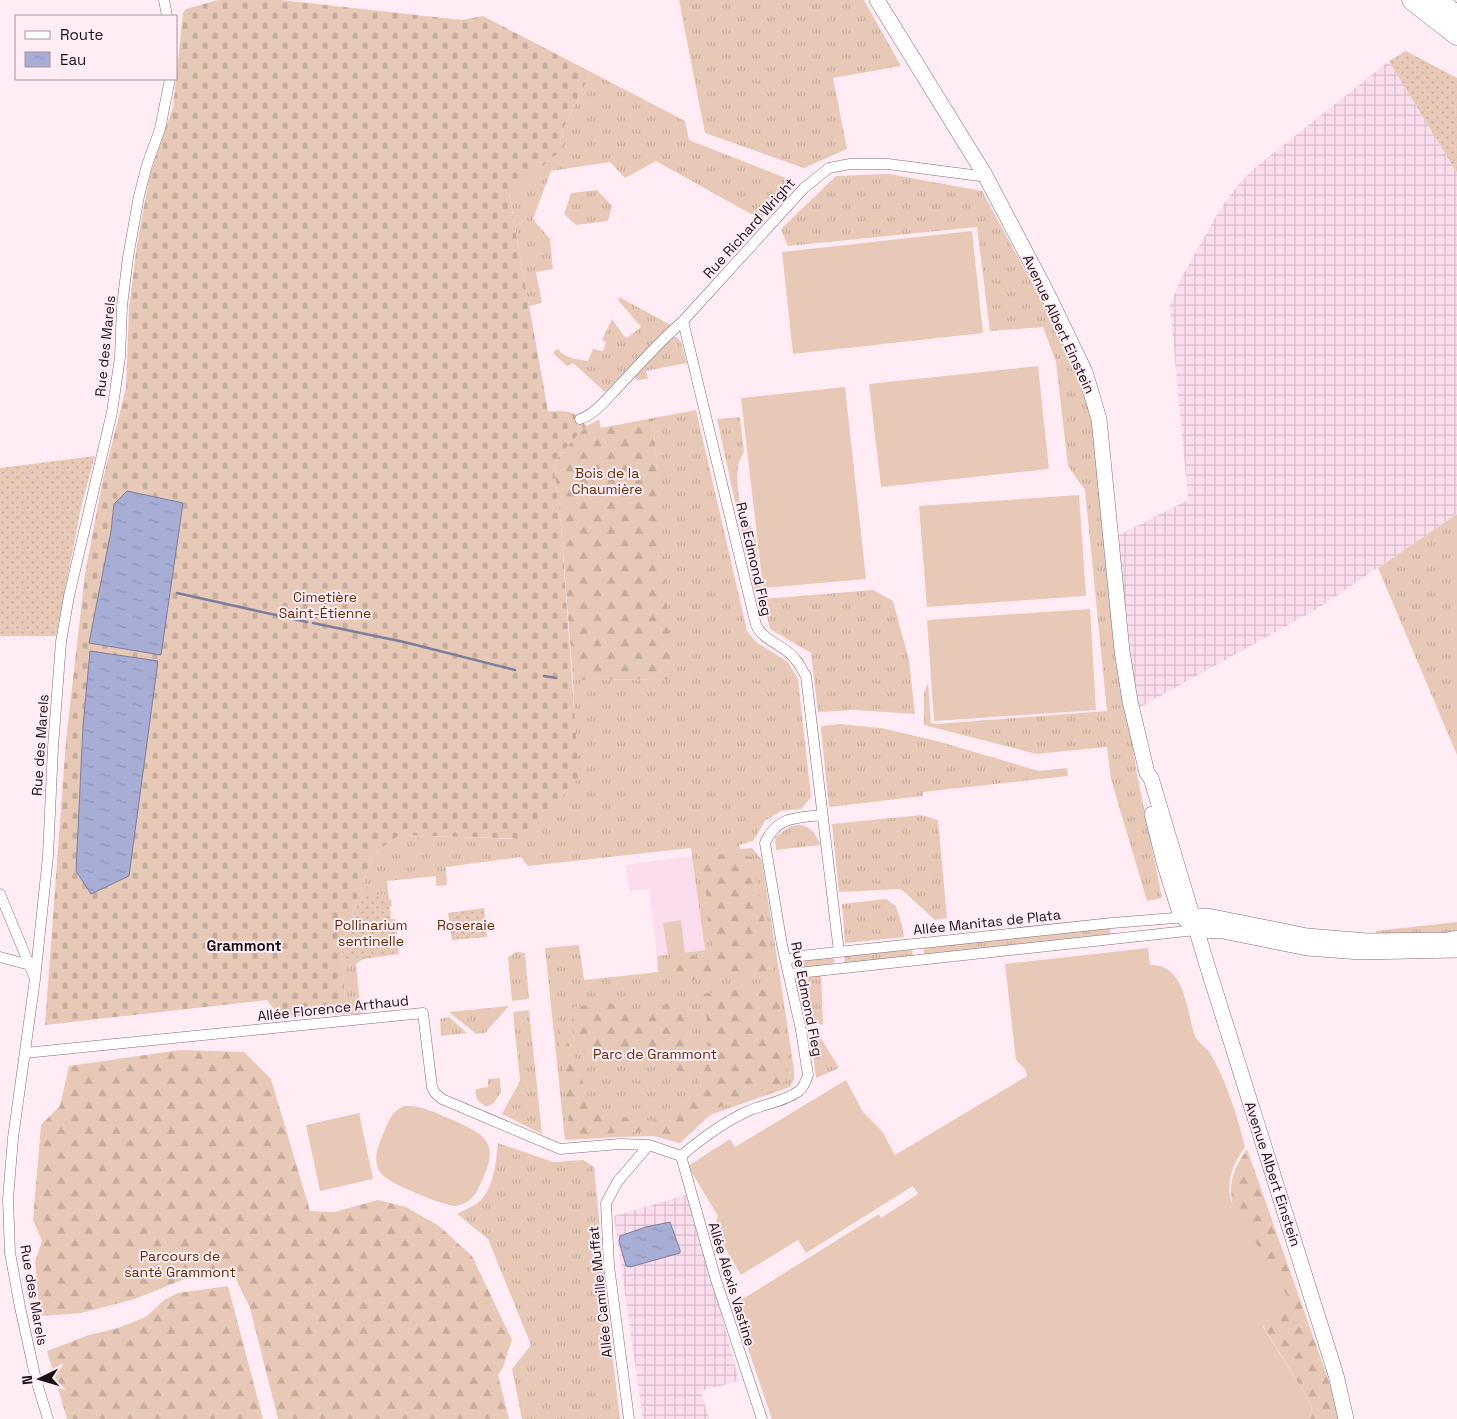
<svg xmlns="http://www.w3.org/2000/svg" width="1457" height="1419" font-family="'Space Grotesk',sans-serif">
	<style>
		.built { fill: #fcdded }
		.industrial { fill: url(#industrial-grid) }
		.grass { fill: url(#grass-tufts) }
		.forest { fill: url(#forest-firs) }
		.cemetery { fill: url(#cemetery-stones) }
		.garden { fill: url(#garden-dots) }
		.pitch { fill: #e8c9b7 }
		.water { fill: url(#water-ripples); stroke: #7d7e9c }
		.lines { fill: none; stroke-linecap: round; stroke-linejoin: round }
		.stream { stroke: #7d7e9c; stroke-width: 2.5 }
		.street-casing { stroke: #866b79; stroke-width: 11 }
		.secondary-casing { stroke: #866b79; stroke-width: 16 }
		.highway-casing { stroke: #866b79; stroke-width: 21 }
		.street { stroke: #fff; stroke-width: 10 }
		.secondary { stroke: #fff; stroke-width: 15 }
		.highway { stroke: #fff; stroke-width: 20 }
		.labels { text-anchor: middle; stroke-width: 4; stroke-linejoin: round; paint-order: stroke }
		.street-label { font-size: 14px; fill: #1a1015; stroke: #ffecf5 }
		.park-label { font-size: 14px; fill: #612f05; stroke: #ffecf5 }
		.neighbourhood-label { font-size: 15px; font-weight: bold; fill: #1a1015; stroke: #ffecf5 }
	</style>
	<defs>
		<pattern id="industrial-grid" width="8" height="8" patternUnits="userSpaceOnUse" patternTransform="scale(1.25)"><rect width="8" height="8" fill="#fcdded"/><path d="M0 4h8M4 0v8" fill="none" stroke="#d7bdca"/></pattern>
		<pattern id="grass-tufts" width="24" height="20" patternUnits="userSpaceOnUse" patternTransform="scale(1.25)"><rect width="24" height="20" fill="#e8c9b7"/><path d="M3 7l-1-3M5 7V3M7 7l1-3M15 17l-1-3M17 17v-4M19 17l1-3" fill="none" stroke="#c6ac9c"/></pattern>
		<pattern id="forest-firs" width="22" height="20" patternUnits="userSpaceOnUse" patternTransform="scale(1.25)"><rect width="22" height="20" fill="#e8c9b7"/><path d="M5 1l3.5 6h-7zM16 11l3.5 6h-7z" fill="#c6ac9c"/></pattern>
		<pattern id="cemetery-stones" width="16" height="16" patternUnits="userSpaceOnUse" patternTransform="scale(1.25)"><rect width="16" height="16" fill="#e8c9b7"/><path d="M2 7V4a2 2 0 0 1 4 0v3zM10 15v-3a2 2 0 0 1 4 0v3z" fill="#c6ac9c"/></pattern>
		<pattern id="garden-dots" width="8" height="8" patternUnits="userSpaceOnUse" patternTransform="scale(1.25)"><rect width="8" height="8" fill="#e8c9b7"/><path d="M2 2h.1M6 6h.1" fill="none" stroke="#c6ac9c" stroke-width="1.8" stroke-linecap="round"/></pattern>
		<pattern id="water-ripples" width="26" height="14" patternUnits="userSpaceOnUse" patternTransform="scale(1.25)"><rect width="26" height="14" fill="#a8add6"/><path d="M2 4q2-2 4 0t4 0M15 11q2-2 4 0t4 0" fill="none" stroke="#9094b7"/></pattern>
	</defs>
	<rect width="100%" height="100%" fill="#ffecf5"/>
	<!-- built -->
	<path class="built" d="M 693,856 L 705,950 L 657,956 L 649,889 L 629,891 L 625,865 Z"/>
	<!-- industrial -->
	<path class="industrial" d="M 1389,61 L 1457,173 L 1457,514 L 1317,609 L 1137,709 L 1117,536 L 1188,500 L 1170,306 L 1180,280 L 1219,211 L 1236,188 L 1252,170 Z
		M 686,1195 L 717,1297 L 739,1381 L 701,1391 L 709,1419 L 643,1419 L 614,1216 Z"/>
	<!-- grass -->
	<path class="grass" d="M 679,0 L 864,0 L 901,66 L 833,78 L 847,149 L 804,168 L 705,133 Z
		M 591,72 L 685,121 L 689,140 L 796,182 L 760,219 L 656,161 L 625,178 L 610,162 L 551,171 L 533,219 L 550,239 L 553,269 L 536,272 L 542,303 L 529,306 L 509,193 L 564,148 L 562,131 Z
		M 889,174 L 982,191 L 1033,285 L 1046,301 L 1079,373 L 1096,430 L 1130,730 L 1138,779 L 1162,898 L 1147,901 L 1111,779 L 1107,747 L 1036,754 L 924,725 L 924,693 L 928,683 L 931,723 L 937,724 L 1107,711 L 1085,490 L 1068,466 L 1056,362 L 1043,327 L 990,331 L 977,227 L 788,246 L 781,229 L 836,176 Z
		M 597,190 L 612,206 L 608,221 L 576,225 L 564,214 L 571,193 Z
		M 619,297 L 671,325 L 605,392 L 573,363 L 567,366 L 554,354 L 554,351 L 559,349 L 560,352 C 569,358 577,360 588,361 L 593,349 L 603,351 L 606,342 L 602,340 L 612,319 L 624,336 L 627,338 L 641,327 L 618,300 Z
		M 671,337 L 677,337 L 681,342 L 687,363 L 646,371 L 648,379 L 637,380 L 634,376 Z
		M 696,410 L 747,631 L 756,642 L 788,662 L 798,679 L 811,797 L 801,809 L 781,811 L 765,821 L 753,841 L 739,845 L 740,849 L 752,848 L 762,860 L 794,1069 L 794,1079 L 790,1087 L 710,1115 L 680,1143 L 653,1136 L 619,1137 L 565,1140 L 545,948 L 579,945 L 584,980 L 658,972 L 657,956 L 705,950 L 691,848 L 528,866 L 521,857 L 446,867 L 447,885 L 436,886 L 436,876 L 387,881 L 389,899 L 391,899 L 392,906 L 390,906 L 391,919 L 395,919 L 399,954 L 363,959 L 356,964 L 361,1014 L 346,1014 L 341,947 L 373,854 L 400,835 L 515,839 L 574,714 L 573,680 L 671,679 L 653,418 Z
		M 740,417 L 744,452 L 739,462 L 737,476 L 738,490 L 740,506 L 745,518 L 755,533 L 761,588 L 754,589 L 717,419 Z
		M 1457,514 L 1457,755 L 1378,568 Z
		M 873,590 L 893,601 L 909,660 L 915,714 L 855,710 L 818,712 L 811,653 L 770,629 L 763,599 Z
		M 839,724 L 881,728 L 937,741 L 1039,771 L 1067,768 L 1068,776 L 923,792 L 923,796 L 829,807 L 821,729 L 822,726 Z
		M 921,815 L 938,820 L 947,918 L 935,920 L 901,889 L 839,892 L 832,824 Z
		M 800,825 C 812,827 815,834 821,845 L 776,850 L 775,837 L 791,826 Z
		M 886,899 L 896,906 L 902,925 L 904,937 L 845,943 L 842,904 Z
		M 1457,922 L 1457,931 L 1424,936 L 1376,935 L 1376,931 Z
		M 1110,927 L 1111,936 L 924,955 L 924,947 Z
		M 912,949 L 913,958 L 845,964 L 844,956 Z
		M 516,952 L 525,953 L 529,999 L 512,1001 L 508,957 Z
		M 832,957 L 835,961 L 832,965 L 802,969 L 798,965 L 800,961 Z
		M 821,974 L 823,1025 L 806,1021 L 801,978 Z
		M 509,1006 L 485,1033 L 476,1034 L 449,1012 Z
		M 529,1010 L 542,1134 L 502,1114 L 520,1081 L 513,1012 Z
		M 449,1017 L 467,1033 L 441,1036 L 440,1019 Z
		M 819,1035 L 839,1068 L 816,1078 L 811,1038 Z
		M 500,1078 L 501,1092 L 493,1104 L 487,1106 C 479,1103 474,1098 476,1089 L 488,1087 L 488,1079 Z
		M 498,1143 L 553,1162 L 583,1160 L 594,1167 L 611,1343 L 620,1419 L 522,1419 L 512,1369 L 531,1345 L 488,1239 L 457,1214 C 464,1210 475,1206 481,1200 C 494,1186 496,1162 498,1143 Z"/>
	<!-- forest -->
	<path class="forest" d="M 653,418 L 672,679 L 573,680 L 561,526 L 554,470 L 558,457 L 586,426 L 599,420 L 601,428 Z
		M 734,854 L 752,857 L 774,970 L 670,983 L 669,959 L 713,954 L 704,873 L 699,855 Z
		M 779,984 L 788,1066 L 785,1082 L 707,1112 L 679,1137 L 653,1131 L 570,1135 L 556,1014 L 582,1076 L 585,1097 L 593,1106 L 608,1114 L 652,1122 C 679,1106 703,1089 708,1056 C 711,1041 705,1010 703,994 Z
		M 683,1000 L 690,1059 L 683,1073 L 655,1061 L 629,1053 L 587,1055 L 579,1049 L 573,1029 L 572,1015 L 574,1007 L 608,1002 L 633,1014 L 655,1014 L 667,1003 Z
		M 180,1050 L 244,1052 L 271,1079 L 310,1211 L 334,1212 L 378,1200 L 406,1207 L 439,1226 L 472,1256 L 512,1340 L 503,1367 L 498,1375 L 509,1419 L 278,1419 L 250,1308 L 234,1275 L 187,1278 L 135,1299 L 81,1313 L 40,1316 L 35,1262 L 42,1241 L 33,1220 L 41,1125 L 60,1106 L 69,1066 Z
		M 1247,1149 L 1339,1410 L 1341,1419 L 1310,1419 L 1312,1406 L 1262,1324 L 1232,1202 C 1229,1178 1234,1169 1247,1149 Z
		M 228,1286 L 263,1419 L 67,1419 L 47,1351 L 89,1335 L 118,1328 L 146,1317 L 164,1300 L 178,1293 Z"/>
	<!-- cemetery -->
	<path class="cemetery" d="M 218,0 L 281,0 L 462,20 L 483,16 L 591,72 L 562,131 L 564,148 L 509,194 L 548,411 C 568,412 572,408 586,426 L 558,457 L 554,470 L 561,526 L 579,777 L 526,839 L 400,835 L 373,854 L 341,947 L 346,1014 L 280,1017 L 267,1000 L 45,1025 L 66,741 L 85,574 L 103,479 L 126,388 L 129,308 L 137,244 L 150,174 L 173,107 L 183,13 L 186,9 Z"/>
	<!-- garden -->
	<path class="garden" d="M 1406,51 L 1457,78 L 1457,173 L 1389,61 Z
		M 95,456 L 82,503 L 56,636 L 0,636 L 0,468 Z
		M 387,894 L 390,920 L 394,920 L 398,953 L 343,959 L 342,947 L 359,896 Z
		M 484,908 L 487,937 L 452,940 L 448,913 Z"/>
	<!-- pitch -->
	<path class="pitch" d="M 972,231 L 983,333 L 793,354 L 782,252 Z
		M 1038,366 L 1049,469 L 881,487 L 869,384 Z
		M 845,387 L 866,579 L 763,588 L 741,398 Z
		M 1079,495 L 1086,596 L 927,607 L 919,506 Z
		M 1090,609 L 1096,710 L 934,721 L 927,620 Z
		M 681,920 L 685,953 L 668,955 L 663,923 Z
		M 1148,948 L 1150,965 C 1186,964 1186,1011 1195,1036 C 1198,1043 1206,1047 1210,1053 C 1227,1082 1237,1115 1245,1147 C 1233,1164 1225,1181 1232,1203 L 1292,1304 L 1262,1325 L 1312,1406 L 1310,1419 L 772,1419 L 733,1305 L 879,1214 L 881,1218 L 918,1194 L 913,1186 L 806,1253 L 798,1240 L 741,1275 L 714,1229 L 718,1216 L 688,1166 L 730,1139 L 735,1147 L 846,1080 L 863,1112 L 882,1131 L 895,1155 L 1027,1076 L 1025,1069 L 1016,1060 L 1005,964 Z
		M 404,1106 C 420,1105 434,1112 448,1118 C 493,1137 500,1145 477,1191 C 473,1199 464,1205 455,1206 C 444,1206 394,1185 385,1177 C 381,1174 378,1170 377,1165 C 374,1153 380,1142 384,1132 C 389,1120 392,1111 404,1106 Z
		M 359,1113 L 373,1179 L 320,1191 L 306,1125 Z"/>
	<!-- water -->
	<path class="water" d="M 127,491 L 183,503 L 161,655 L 89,643 L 111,531 L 114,504 Z
		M 90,651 L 158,661 L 129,876 L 91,894 L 76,871 L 83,726 Z
		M 670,1222 L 680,1250 L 680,1253 L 630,1267 L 626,1266 L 619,1241 L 620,1236 L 646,1227 Z"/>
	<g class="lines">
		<!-- stream -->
		<path class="stream" d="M 177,593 L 307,622
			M 313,623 L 404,642 L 515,670
			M 544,676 L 556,678"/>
		<!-- street casing -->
		<g class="street-casing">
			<path id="street" d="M 164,0 L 167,16
				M 683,321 L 756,625 C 764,642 785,645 795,659 C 800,664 802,671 806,676 L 839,952
				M 580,419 C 596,414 608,397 619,386 C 640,364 660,341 683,321 L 804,188 L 829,168 L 850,164 L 888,164 L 980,176 L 985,175
				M 0,894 L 34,976
				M 0,957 L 30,965
				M 786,960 L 800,956 L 1112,923 L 1187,917
				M 789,974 L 1196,930
				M 25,1053 L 423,1013 L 432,1087 L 435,1093 L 442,1099 L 560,1149 L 620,1144 L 649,1145 L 681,1156
				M 681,1156 C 701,1139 724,1122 748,1111 C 764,1104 784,1102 799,1091 C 804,1087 806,1081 808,1075 L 801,1030 L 782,945 L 765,843 C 777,816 796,818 822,815
				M 681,1156 L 716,1280 L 762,1419
				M 48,1419 L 36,1380 L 20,1307 L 10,1253 L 8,1199 L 13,1138 L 35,979 L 48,856 L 53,747 L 61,642 L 69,596 L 112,412 L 120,357 L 122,306 L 128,257 L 139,196 L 147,165 L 160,129 L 170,79
				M 629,1419 L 609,1266 L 606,1203 L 618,1181 L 649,1145"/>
		</g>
		<!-- secondary casing -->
		<g class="secondary-casing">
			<path id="secondary" d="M 877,0 L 985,175 L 1048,295 L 1085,372 L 1099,419 L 1122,651 L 1130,701 L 1147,773 L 1151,778 L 1207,965 L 1336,1375 L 1346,1419
				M 1152,814 L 1164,862 L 1179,910 L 1183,917 L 1196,930 L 1223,931 L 1307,948 L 1361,952 L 1457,950
				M 1192,916 L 1208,916 L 1307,936 L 1367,941 L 1447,940 L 1457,938"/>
		</g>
		<!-- highway casing -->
		<g class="highway-casing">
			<path id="highway" d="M 1412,0 L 1457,35
				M 1437,0 L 1457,16"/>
		</g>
		<!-- street -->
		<use href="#street" class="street"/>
		<!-- secondary -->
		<use href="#secondary" class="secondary"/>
		<!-- highway -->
		<use href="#highway" class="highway"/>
	</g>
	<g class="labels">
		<!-- street labels -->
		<g class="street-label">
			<text transform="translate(749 228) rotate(-48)" y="5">Rue Richard Wright</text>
			<text transform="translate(1059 324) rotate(65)" y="5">Avenue Albert Einstein</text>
			<text transform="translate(105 346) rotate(-84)" y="5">Rue des Marels</text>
			<text transform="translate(754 559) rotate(77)" y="5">Rue Edmond Fleg</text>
			<text transform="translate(40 745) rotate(-86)" y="5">Rue des Marels</text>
			<text transform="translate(987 922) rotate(-6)" y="5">Allée Manitas de Plata</text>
			<text transform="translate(807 999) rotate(79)" y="5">Rue Edmond Fleg</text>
			<text transform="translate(333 1008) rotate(-6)" y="5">Allée Florence Arthaud</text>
			<text transform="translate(1273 1174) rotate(72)" y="5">Avenue Albert Einstein</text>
			<text transform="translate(732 1284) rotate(73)" y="5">Allée Alexis Vastine</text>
			<text transform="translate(600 1292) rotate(-96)" y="5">Allée Camille Muffat</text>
			<text transform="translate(34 1295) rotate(80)" y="5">Rue des Marels</text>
		</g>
		<!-- park labels -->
		<g class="park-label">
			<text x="607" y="478">Bois de la<tspan x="607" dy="16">Chaumière</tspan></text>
			<text x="325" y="602">Cimetière<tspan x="325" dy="16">Saint-Étienne</tspan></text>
			<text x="371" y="930">Pollinarium<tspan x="371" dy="16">sentinelle</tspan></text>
			<text x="466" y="930">Roseraie</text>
			<text x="655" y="1059">Parc de Grammont</text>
			<text x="180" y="1261">Parcours de<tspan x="180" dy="16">santé Grammont</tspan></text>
		</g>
		<!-- neighbourhood labels -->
		<g class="neighbourhood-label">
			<text x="244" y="951">Grammont</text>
		</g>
	</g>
	<!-- legend -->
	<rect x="15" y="15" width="162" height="65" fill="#ffecf5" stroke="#a3949b"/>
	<rect x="25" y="31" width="25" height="8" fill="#ffffff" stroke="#a3949b"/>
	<text x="60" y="40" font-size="15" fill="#1a1015">Route</text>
	<rect x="25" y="52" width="25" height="15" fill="url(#water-ripples)" stroke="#a3949b"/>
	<text x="60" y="65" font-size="15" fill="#1a1015">Eau</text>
	<!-- north arrow -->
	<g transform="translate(40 1379) rotate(265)" stroke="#ffecf5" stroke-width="4" paint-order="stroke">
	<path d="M0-4L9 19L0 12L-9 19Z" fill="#1a1015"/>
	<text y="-8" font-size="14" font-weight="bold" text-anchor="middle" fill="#1a1015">N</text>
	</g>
</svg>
